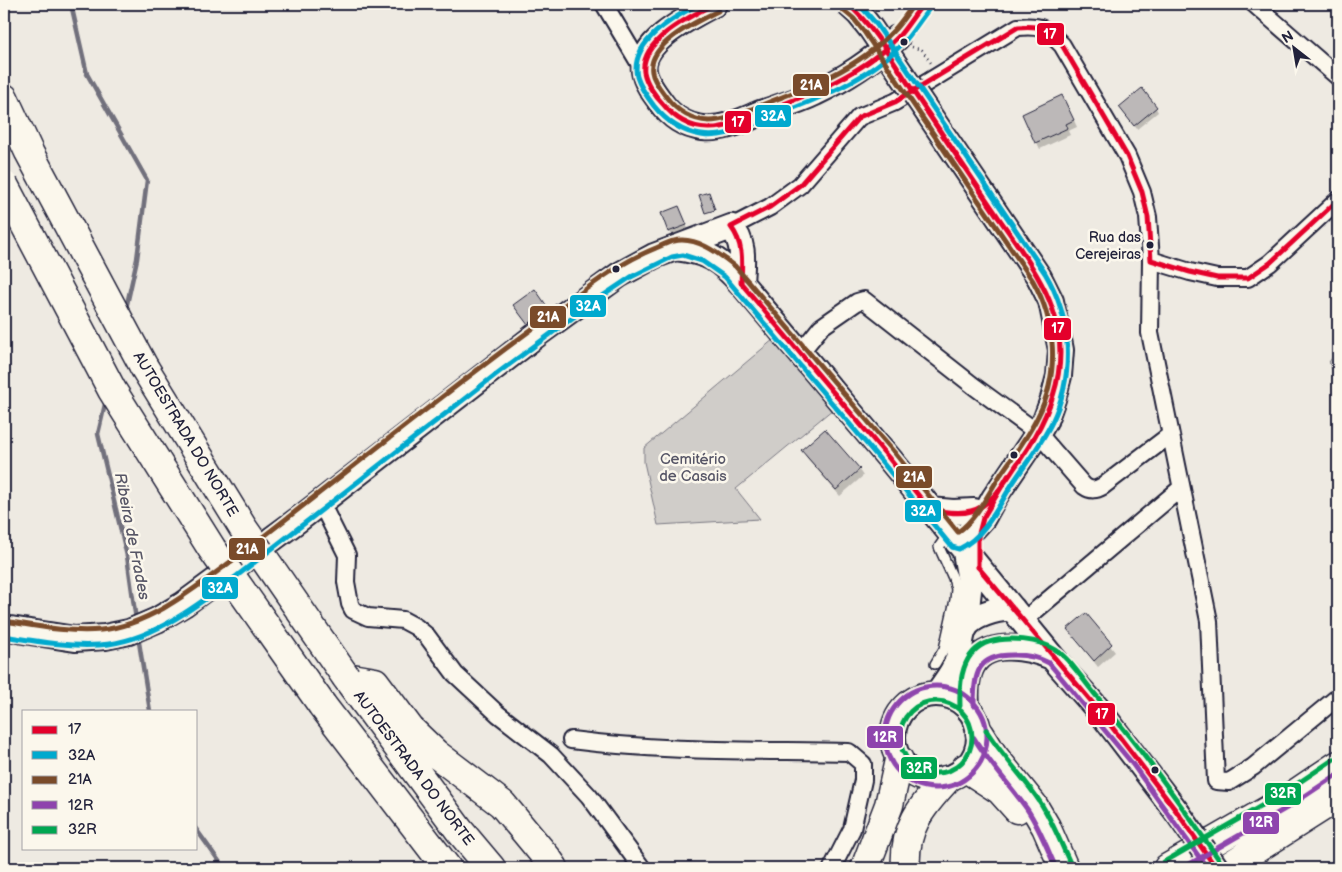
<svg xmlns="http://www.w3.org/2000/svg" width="1342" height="872" font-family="'Balsamiq Sans',sans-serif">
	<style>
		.green { fill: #d0cdc9; stroke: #797882 }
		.shadow { fill: #0003 }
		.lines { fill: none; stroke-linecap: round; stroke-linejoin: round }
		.stream { stroke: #716f7c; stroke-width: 4.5 }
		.building { fill: #bcb8b8; stroke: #22223b }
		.lane-casing { stroke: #22223b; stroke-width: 12 }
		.street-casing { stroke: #22223b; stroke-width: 20 }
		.secondary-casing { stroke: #22223b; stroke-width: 28 }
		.highway-casing { stroke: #22223b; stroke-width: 31 }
		.path { stroke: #22223b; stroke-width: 2.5; stroke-dasharray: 1 4; stroke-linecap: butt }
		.lane { stroke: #fbf7ec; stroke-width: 9 }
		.street { stroke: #fbf7ec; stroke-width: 16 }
		.secondary { stroke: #fbf7ec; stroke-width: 24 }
		.highway { stroke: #fbf7ec; stroke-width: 28 }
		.secondary-bridge-casing { stroke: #22223b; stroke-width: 28; stroke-linecap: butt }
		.highway-bridge-casing { stroke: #22223b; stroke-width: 31; stroke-linecap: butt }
		.secondary-bridge { stroke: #fbf7ec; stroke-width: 24 }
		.highway-bridge { stroke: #fbf7ec; stroke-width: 28 }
		.bus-1-casing { stroke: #fbf7ec; stroke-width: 9 }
		.bus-2-casing { stroke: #fbf7ec; stroke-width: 9 }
		.bus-3-casing { stroke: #fbf7ec; stroke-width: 9 }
		.bus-4-casing { stroke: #fbf7ec; stroke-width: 9 }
		.bus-5-casing { stroke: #fbf7ec; stroke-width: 9 }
		.bus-1 { stroke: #e4002b; stroke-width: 5 }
		.bus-2 { stroke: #00a9ce; stroke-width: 5 }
		.bus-3 { stroke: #7a4b2a; stroke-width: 5 }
		.bus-4 { stroke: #8e44ad; stroke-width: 5 }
		.bus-5 { stroke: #00a651; stroke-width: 5 }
		.bus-dot { fill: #22223b; stroke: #fbf7ec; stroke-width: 2 }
		.labels { text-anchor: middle; stroke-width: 5; stroke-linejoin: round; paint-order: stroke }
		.bus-label { font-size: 14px; fill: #22223b; stroke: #fbf7ec; text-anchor: end }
		.street-label { font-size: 15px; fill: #22223b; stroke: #fbf7ec }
		.park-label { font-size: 15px; fill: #565566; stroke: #fbf7ec }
		.water-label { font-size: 16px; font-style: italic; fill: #575666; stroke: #fbf7ec }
		.line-badge { stroke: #fbf7ec; stroke-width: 2 }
		.badge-label { font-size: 14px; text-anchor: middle; font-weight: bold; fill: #fff }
	</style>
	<rect width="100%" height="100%" fill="#eeeae2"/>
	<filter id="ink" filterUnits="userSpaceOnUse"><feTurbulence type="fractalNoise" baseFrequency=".02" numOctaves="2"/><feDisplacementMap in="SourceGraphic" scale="10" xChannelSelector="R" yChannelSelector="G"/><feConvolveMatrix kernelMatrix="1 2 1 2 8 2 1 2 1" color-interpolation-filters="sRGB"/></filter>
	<g filter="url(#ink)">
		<!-- green -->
		<path class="green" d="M 774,339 L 833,409 L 736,489 L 760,519 L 658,525 L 644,462 L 644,448 Z
			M 1338,350 L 1338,383 L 1329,362 Z"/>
		<!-- shadow -->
		<path class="shadow" d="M 1066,103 L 1077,127 L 1068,131 L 1070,135 L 1040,149 L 1024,115 Z
			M 1156,108 L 1158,112 L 1137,129 L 1123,111 Z
			M 681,211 L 688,229 L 672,236 L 662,214 Z
			M 517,309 L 548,309 L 550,313 L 531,328 Z
			M 803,450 L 859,470 L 863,476 L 840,496 L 806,457 Z
			M 1086,615 L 1115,652 L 1098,667 L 1068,629 Z"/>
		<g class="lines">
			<!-- stream -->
			<path class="stream" d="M 71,4 L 87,74 L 147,180 L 137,259 L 127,304
				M 106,400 L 98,434 L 127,556 L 136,620
				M 138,636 L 150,711
				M 196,829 L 224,868"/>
		</g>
		<!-- building -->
		<path class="building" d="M 1142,88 L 1157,107 L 1134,126 L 1119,107 Z
			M 1062,95 L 1074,120 L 1066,124 L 1068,128 L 1035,143 L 1022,114 Z
			M 709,192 L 715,210 L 705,213 L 699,195 Z
			M 679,206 L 687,225 L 668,232 L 661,213 Z
			M 535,289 L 549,309 L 528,325 L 513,305 Z
			M 825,429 L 860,469 L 836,490 L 801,450 Z
			M 1086,613 L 1112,644 L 1094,661 L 1067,629 Z"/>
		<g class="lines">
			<!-- lane casing -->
			<g class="lane-casing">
				<path id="lane" d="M 935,664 L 944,649 L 955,600 L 956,589 L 953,578 L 939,547 L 948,534"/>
			</g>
			<!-- street casing -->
			<g class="street-casing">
				<path id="street" d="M 604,4 L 644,71
					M 1254,4 L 1338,77
					M 897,38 L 923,4
					M 731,227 L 770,207 L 800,185 L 859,117 L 895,102 L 1018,27 C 1042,25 1045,28 1062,45 L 1127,156 L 1142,192 L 1148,217 L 1151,260 L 1150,333 L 1209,621 L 1216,781 L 1229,782 L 1253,767 L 1338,697
					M 1151,260 L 1190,272 L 1217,278 L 1248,278 L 1270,263 L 1338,200
					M 800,353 L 821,327 L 857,302 L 864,300 L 975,387 L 1038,433 L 1084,486 C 1091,491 1096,490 1103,486 L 1170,435
					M 321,503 L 347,555 L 346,582 L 350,604 L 353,610 L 368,617 L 403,620 L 416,627 L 427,636 L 455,674 L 498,714 L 551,755 L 589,796 L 642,868
					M 1023,621 L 1181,488
					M 571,740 C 663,752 757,750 849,752 L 863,764 L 863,780 L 852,829 L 832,868"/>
			</g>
			<!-- secondary casing -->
			<g class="secondary-casing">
				<path id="secondary" d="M 714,4 C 693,16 639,41 644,71 C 645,81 654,93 660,101 C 670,116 685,126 703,128 C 723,130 741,121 758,114 C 777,107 797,102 815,93 C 845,79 873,60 897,38
					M 676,248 C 708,252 719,259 741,283 L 888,457 L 1052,657 L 1102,714 L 1177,812
					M 930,510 L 953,512 L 974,511
					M 957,542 L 971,531 L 983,518 L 994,498 L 1038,433 L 1045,421
					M 4,628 L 75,639 L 105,637 L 129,632 L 157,620 L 184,604 L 298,520 L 539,333 L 619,275 L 654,256 L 731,227 C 746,243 742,264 741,283
					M 965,628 L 970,581 L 965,552
					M893 737a43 43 0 1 1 86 0a43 43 0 1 1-86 0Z
					M 937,694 C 944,683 953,673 957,661 C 961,651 960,639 964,630 C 970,615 999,608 1013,609
					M 967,706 C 966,695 966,682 970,671 C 982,637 1027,647 1052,657"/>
			</g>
			<!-- highway casing -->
			<g class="highway-casing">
				<path id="highway" d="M 4,98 L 29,152 L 144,367
					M 346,677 L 375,682 L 410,729 L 436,754 L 502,804 L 547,858 L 554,868
					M 346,677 L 459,830 L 491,868
					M 322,705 L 447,868
					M 980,734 L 993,755 L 1033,805 L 1046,827 L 1064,868
					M 966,768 L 1000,790 L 1017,809
					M 865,868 L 889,805 L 899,760
					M 906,868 C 903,829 921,807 946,780
					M 1168,868 L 1286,800 L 1338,765
					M 1226,868 L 1338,797"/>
			</g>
			<!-- path -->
			<path class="path" d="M 912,47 L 922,50 L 931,63"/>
			<!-- lane -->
			<use href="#lane" class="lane"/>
			<!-- street -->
			<use href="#street" class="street"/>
			<!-- secondary -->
			<use href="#secondary" class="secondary"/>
			<!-- highway -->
			<use href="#highway" class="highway"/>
			<!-- secondary-bridge casing -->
			<g class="secondary-bridge-casing">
				<path id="secondary-bridge" d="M 848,4 L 859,14 L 871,29 L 1039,277 L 1051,301 L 1061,350 L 1059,376 L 1053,399 L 1045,421
					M 1177,812 L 1216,868"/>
			</g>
			<!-- highway-bridge casing -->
			<g class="highway-bridge-casing">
				<path id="highway-bridge" d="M 4,185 L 112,390 L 212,549 L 322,705
					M 144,367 L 243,528 L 346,677"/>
			</g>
			<!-- secondary-bridge -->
			<use href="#secondary-bridge" class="secondary-bridge"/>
			<!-- highway-bridge -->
			<use href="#highway-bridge" class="highway-bridge"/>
			<!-- bus-1 casing -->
			<g class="bus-1-casing">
				<path id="bus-1" d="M 714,4 C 691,16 640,40 644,72 C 646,83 655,96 663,104 C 674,118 690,128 708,128 C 727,129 745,119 763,112 C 811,94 861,75 898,37 C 907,27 914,15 923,4
					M 848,4 C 875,28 893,61 913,91
					M 913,91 C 941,133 970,175 998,217 C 1013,238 1029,260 1041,283 C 1076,347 1059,403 1020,460 C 1007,477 994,505 971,511 C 958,515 943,511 930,510 L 888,457 L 741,283 C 742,263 744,244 731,227 L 770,207 L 800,185 L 859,117 L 895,102 Z
					M 913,91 L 1018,27 C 1042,25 1045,28 1062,45 L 1127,156 L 1142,192 L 1148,217 L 1151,260 L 1190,272 L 1217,278 L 1248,278 L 1270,263 L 1338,200
					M 978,567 L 978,537 L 983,518 L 1008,476
					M 978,567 L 1102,714 L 1177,812 L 1216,868"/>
			</g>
			<!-- bus-2 casing -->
			<g class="bus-2-casing">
				<path id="bus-2" d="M 699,4 C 674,17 629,42 637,77 C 640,87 648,98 654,106 C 666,121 682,132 701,135 C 723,139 743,128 763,120 C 813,101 866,82 904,42 C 913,32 920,20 929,9
					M 4,636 C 35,641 67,647 99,645 C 151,642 198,605 238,575 L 499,372 L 598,299 L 631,277 L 672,257 L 683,255 L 702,261 L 725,277 L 882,462 L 952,547 L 959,549 C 984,537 997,509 1011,486 C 1025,464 1041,445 1052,422 C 1075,375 1072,318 1045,273 L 877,25 L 859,4"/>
			</g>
			<!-- bus-3 casing -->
			<g class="bus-3-casing">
				<path id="bus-3" d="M 718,11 C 698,21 647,44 652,72 C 653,81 662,91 667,98 C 677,111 691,120 709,121 C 726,121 743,112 759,106 C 807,88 858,69 893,31 C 901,23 907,13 914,4
					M 5,621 C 36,626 69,633 101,630 C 149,625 191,591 229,563 C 338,480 443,393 554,313 C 586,289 618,263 656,248 C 662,246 667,242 674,241 C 696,236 718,253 735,266 L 894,452 L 958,532 C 978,517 988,494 1001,474 C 1014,455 1028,437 1038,416 C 1060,373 1056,322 1033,281 L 865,33 L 854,19 L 843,10"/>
			</g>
			<!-- bus-4 casing -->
			<g class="bus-4-casing">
				<path id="bus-4" d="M885 737a51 51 0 1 1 102 0a51 51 0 1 1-102 0Z
					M 974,706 C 974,673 977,654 1015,655 C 1027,655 1038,657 1049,663 L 1131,762 L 1207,868
					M 974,738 C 989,763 1010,785 1027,809 C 1039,827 1047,848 1056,868
					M 1183,868 L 1290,806 L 1338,774"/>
			</g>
			<!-- bus-5 casing -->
			<g class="bus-5-casing">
				<path id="bus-5" d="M900 737a36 36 0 1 1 72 0a36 36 0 1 1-72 0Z
					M 960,706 C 959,681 962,651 989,642 C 1008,636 1039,639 1056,650 C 1071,660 1082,679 1094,693 C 1140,747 1181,805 1222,864
					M 986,730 C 1002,756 1024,777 1040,802 C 1053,822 1061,844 1071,865
					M 1164,862 L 1282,794 L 1334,759"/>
			</g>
			<!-- bus-1 -->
			<use href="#bus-1" class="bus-1"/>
			<!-- bus-2 -->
			<use href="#bus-2" class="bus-2"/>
			<!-- bus-3 -->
			<use href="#bus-3" class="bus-3"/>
			<!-- bus-4 -->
			<use href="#bus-4" class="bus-4"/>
			<!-- bus-5 -->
			<use href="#bus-5" class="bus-5"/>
		</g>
	</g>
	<!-- markers -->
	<g class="bus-dot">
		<circle cx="904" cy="42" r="4.5"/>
		<circle cx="1150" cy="245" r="4.5"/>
		<circle cx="616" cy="269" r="4.5"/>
		<circle cx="1014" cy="455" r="4.5"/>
		<circle cx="1155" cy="770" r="4.5"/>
	</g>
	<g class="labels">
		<!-- bus labels -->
		<g class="bus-label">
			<text x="1141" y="242">Rua das<tspan x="1141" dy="17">Cerejeiras</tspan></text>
		</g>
		<!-- street labels -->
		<g class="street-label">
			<text transform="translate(186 434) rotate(59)" y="5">AUTOESTRADA DO NORTE</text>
			<text transform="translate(414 768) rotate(53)" y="5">AUTOESTRADA DO NORTE</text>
		</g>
		<!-- park labels -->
		<g class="park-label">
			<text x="693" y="464">Cemitério<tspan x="693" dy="17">de Casais</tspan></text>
		</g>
		<!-- water labels -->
		<g class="water-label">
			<text transform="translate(133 536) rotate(79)" y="6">Ribeira de Frades</text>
		</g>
	</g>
	<g class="line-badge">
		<rect x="1036" y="22" width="29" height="24" rx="5" fill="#e4002b"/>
		<rect x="792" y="73" width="38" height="24" rx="5" fill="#7a4b2a"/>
		<rect x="754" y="104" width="38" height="24" rx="5" fill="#00a9ce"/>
		<rect x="724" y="110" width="28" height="24" rx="5" fill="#e4002b"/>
		<rect x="569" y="294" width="38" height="24" rx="5" fill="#00a9ce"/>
		<rect x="529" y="305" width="38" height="24" rx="5" fill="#7a4b2a"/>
		<rect x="1043" y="317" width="29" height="24" rx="5" fill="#e4002b"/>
		<rect x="895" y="465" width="38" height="24" rx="5" fill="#7a4b2a"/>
		<rect x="904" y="499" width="38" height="24" rx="5" fill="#00a9ce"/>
		<rect x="228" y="537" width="38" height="24" rx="5" fill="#7a4b2a"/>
		<rect x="201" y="576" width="38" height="24" rx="5" fill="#00a9ce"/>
		<rect x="1087" y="702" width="29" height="24" rx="5" fill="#e4002b"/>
		<rect x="866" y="725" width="38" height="24" rx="5" fill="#8e44ad"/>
		<rect x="900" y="756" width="38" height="24" rx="5" fill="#00a651"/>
		<rect x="1264" y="782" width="38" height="24" rx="5" fill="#00a651"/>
		<rect x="1242" y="811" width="38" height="24" rx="5" fill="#8e44ad"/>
	</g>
	<g class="badge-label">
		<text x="1050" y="39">17</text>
		<text x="811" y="90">21A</text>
		<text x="773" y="121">32A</text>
		<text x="738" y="127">17</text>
		<text x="588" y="311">32A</text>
		<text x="548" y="322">21A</text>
		<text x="1058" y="333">17</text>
		<text x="914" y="482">21A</text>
		<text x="923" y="516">32A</text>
		<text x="247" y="554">21A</text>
		<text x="220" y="593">32A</text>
		<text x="1102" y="719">17</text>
		<text x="885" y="742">12R</text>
		<text x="919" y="773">32R</text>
		<text x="1283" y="798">32R</text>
		<text x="1261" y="827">12R</text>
	</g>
	<!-- margin -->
	<rect width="1342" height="872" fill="none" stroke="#fbf7ec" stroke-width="20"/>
	<rect x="10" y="10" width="1322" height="852" fill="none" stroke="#22223b" stroke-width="2" filter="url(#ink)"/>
	<!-- legend -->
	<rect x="22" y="710" width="175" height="140" fill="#fbf7ec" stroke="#a4a2a5"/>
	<rect x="32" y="726" width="25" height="8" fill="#e4002b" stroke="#a4a2a5"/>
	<text x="68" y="734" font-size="15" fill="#22223b">17</text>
	<rect x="32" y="751" width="25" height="8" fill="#00a9ce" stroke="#a4a2a5"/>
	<text x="68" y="760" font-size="15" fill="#22223b">32A</text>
	<rect x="32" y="776" width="25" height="8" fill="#7a4b2a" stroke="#a4a2a5"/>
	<text x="68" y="784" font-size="15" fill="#22223b">21A</text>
	<rect x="32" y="801" width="25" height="8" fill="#8e44ad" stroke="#a4a2a5"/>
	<text x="68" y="810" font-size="15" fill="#22223b">12R</text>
	<rect x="32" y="826" width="25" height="8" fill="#00a651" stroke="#a4a2a5"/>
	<text x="68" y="834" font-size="15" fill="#22223b">32R</text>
	<!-- north arrow -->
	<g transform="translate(1294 48) rotate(329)" stroke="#fbf7ec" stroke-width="4" paint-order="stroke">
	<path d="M0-4L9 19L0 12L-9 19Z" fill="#22223b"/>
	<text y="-8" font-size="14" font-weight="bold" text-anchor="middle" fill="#22223b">N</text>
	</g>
</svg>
